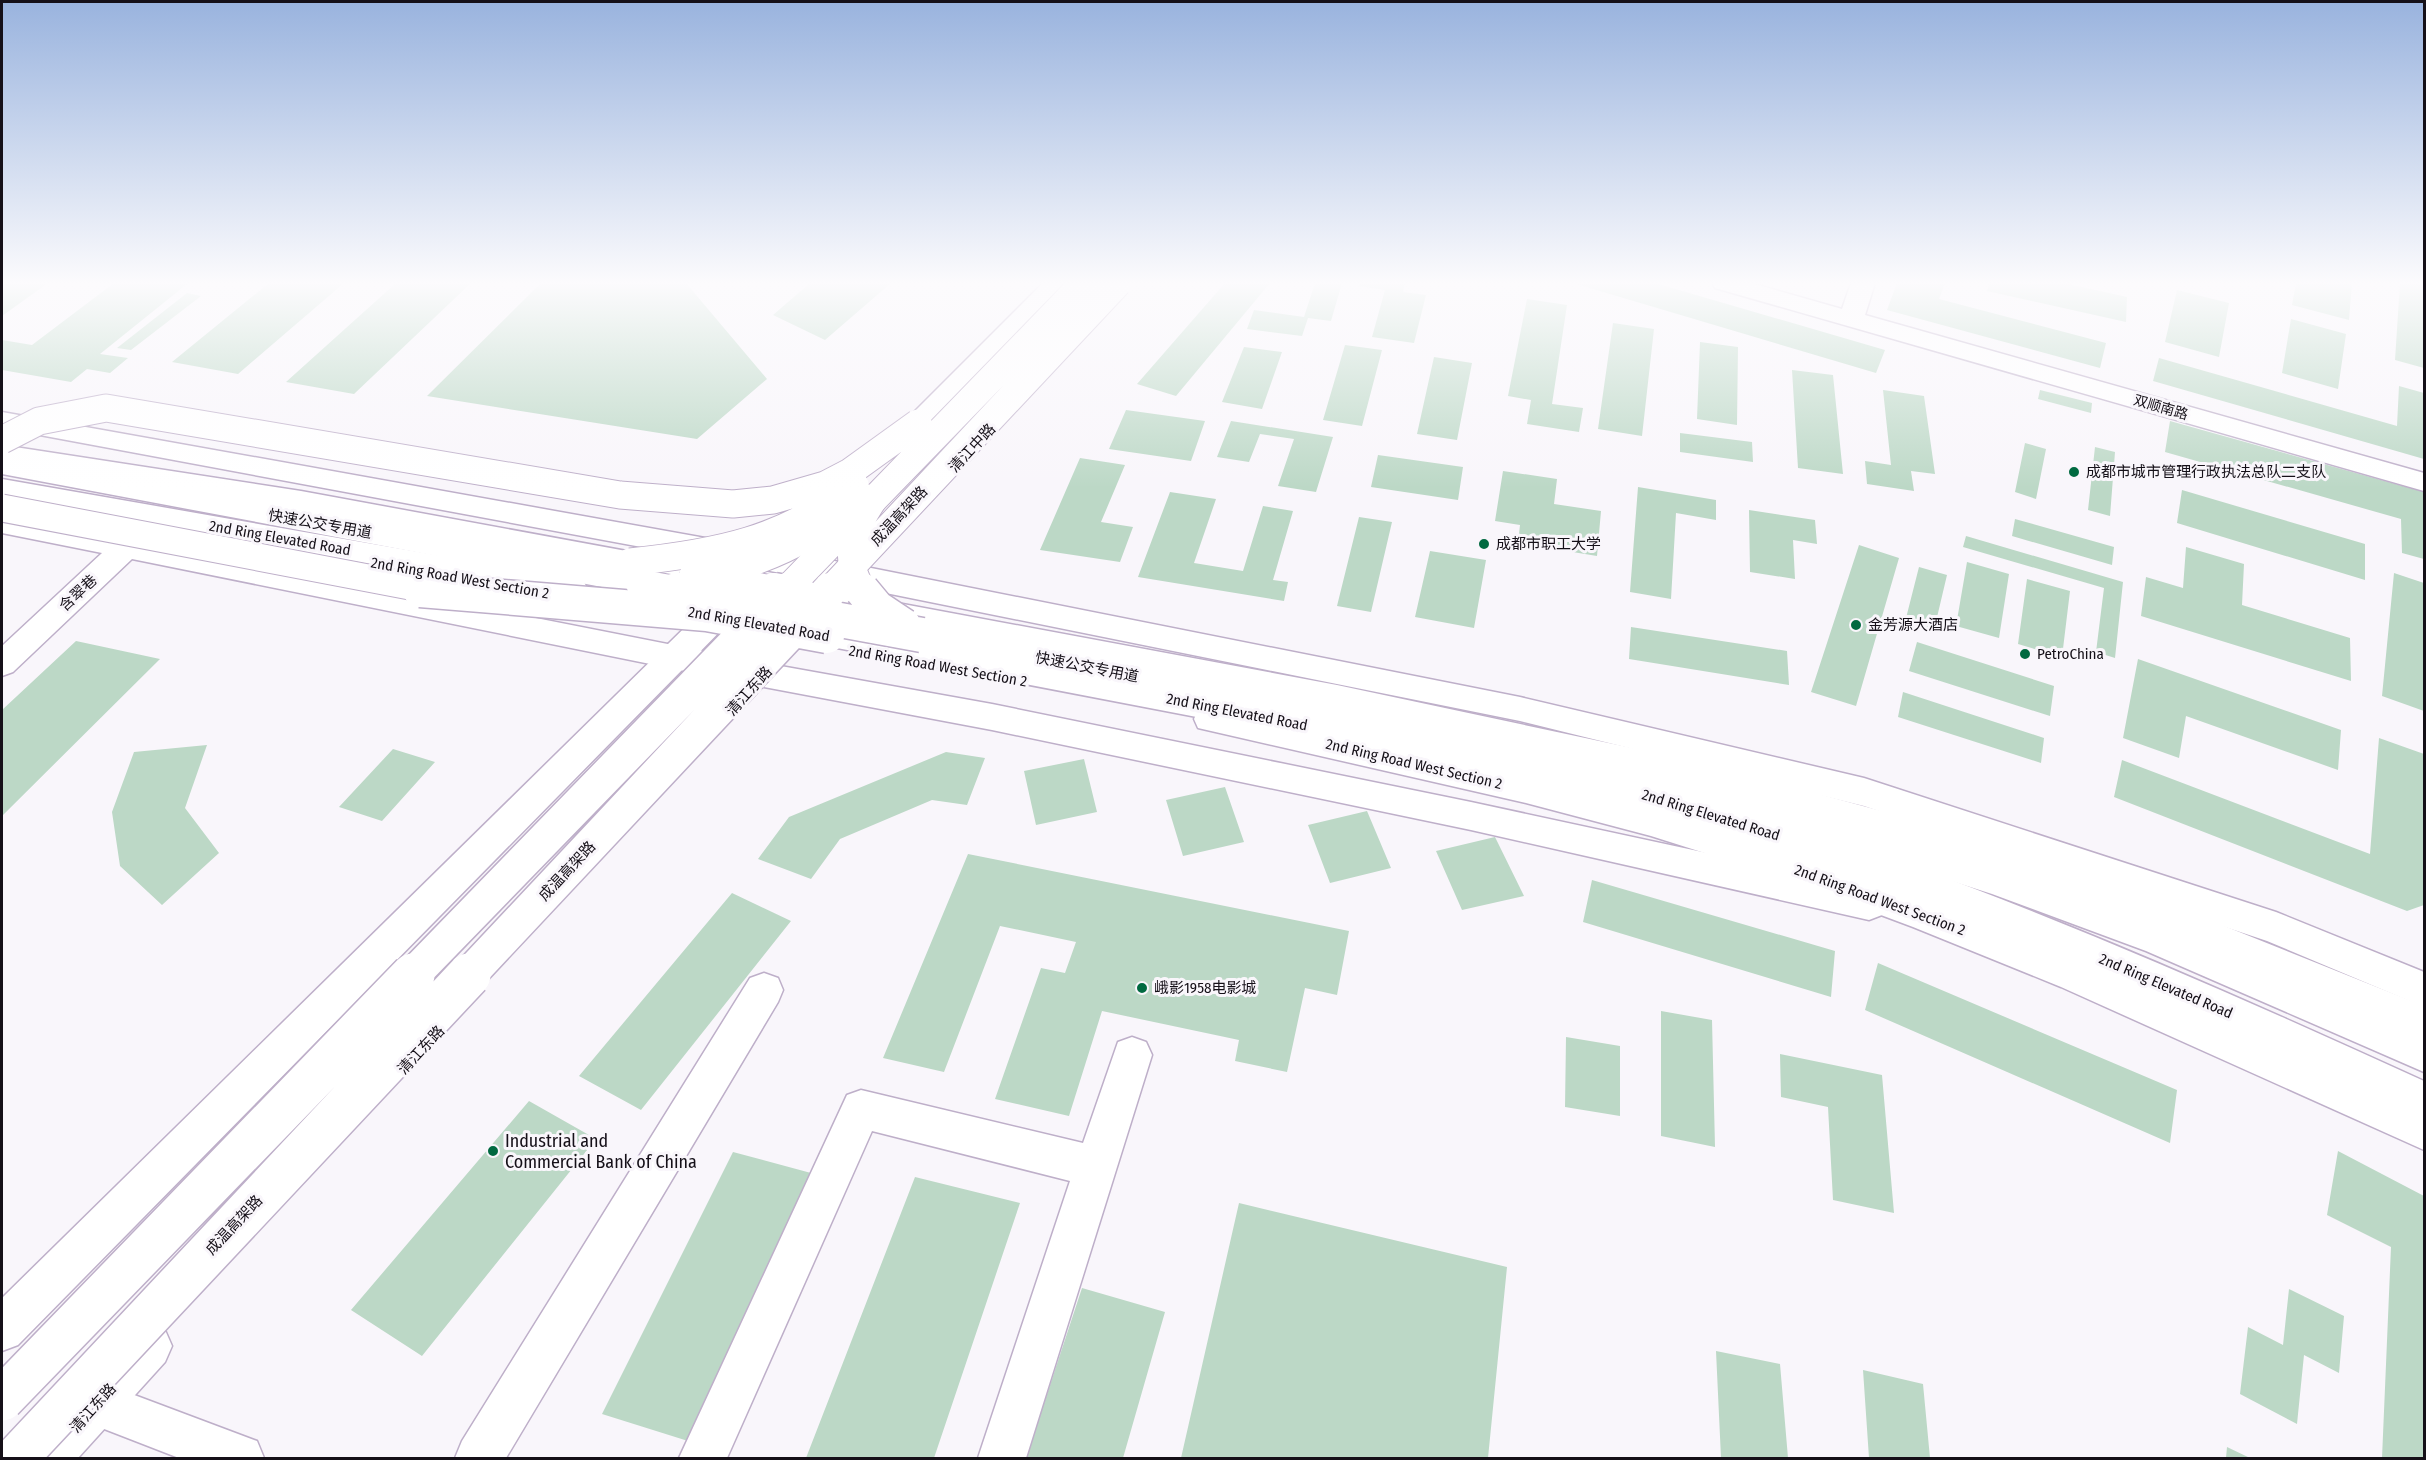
<svg xmlns="http://www.w3.org/2000/svg" width="2426" height="1460" font-family="'Fira Sans Condensed','Noto Sans SC',sans-serif">
	<style>
		.building { fill: #bcd8c6 }
		.lines { fill: none; stroke-linecap: round; stroke-linejoin: round }
		.minor-casing { stroke: #beafc9; stroke-width: 3 }
		.major-casing { stroke: #beafc9; stroke-width: 3 }
		.highway-casing { stroke: #beafc9; stroke-width: 3 }
		.minor { fill: #fff; fill-rule: evenodd }
		.major { fill: #fff; fill-rule: evenodd }
		.highway { fill: #fff; fill-rule: evenodd }
		.minor-bridge-far1-casing { stroke: #beafc9; stroke-width: 29; stroke-linecap: butt }
		.minor-bridge-casing { stroke: #beafc9; stroke-width: 37; stroke-linecap: butt }
		.highway-bridge-far2-casing { stroke: #beafc9; stroke-width: 29; stroke-linecap: butt }
		.highway-bridge-far1-casing { stroke: #beafc9; stroke-width: 37; stroke-linecap: butt }
		.highway-bridge-casing { stroke: #beafc9; stroke-width: 46; stroke-linecap: butt }
		.minor-bridge-far1 { stroke: #fff; stroke-width: 27 }
		.minor-bridge { stroke: #fff; stroke-width: 34 }
		.highway-bridge-far2 { stroke: #fff; stroke-width: 27 }
		.highway-bridge-far1 { stroke: #fff; stroke-width: 34 }
		.highway-bridge { stroke: #fff; stroke-width: 43 }
		.poi-dot { fill: #006940; stroke: #f9f6fb; stroke-width: 2 }
		.labels { text-anchor: middle; stroke-width: 6; stroke-linejoin: round; paint-order: stroke }
		.far-street-label { font-size: 14px; fill: #151018; stroke: #f9f6fb }
		.street-label { font-size: 15px; fill: #151018; stroke: #f9f6fb }
		.poi-label { font-size: 15px; fill: #151018; stroke: #f9f6fb; text-anchor: start }
		.near-poi-label { font-size: 18px; fill: #151018; stroke: #f9f6fb; text-anchor: start }
	</style>
	<rect width="100%" height="100%" fill="#f9f6fb"/>
	<!-- building -->
	<path class="building" d="M 2,283 L 48,283 L 2,316 Z
		M 114,283 L 187,284 L 100,354 L 128,358 L 110,373 L 87,369 L 71,382 L 2,370 L 2,340 L 32,345 Z
		M 269,283 L 344,283 L 238,374 L 172,362 Z
		M 396,283 L 471,283 L 354,394 L 286,382 Z
		M 541,283 L 686,283 L 767,379 L 697,439 L 427,396 Z
		M 810,283 L 891,283 L 825,340 L 773,315 Z
		M 1225,283 L 1270,283 L 1176,396 L 1137,384 Z
		M 1315,283 L 1342,283 L 1331,321 L 1308,318 L 1302,336 L 1247,329 L 1254,310 L 1304,317 Z
		M 1360,283 L 1405,283 L 1403,292 L 1426,295 L 1414,343 L 1372,337 L 1385,290 L 1359,286 Z
		M 1573,283 L 1655,283 L 1885,350 L 1876,373 Z
		M 1897,283 L 1945,283 L 1939,299 L 2106,343 L 2100,368 L 1887,310 Z
		M 1989,283 L 2064,283 L 2127,297 L 2126,322 L 1987,291 Z
		M 2296,283 L 2352,283 L 2349,320 L 2292,305 Z
		M 2400,283 L 2424,285 L 2424,368 L 2395,360 Z
		M 2177,290 L 2229,303 L 2219,357 L 2165,342 Z
		M 187,293 L 201,296 L 131,350 L 117,348 Z
		M 1527,299 L 1567,305 L 1552,404 L 1583,408 L 1579,432 L 1527,424 L 1531,400 L 1508,396 Z
		M 2291,319 L 2346,334 L 2338,389 L 2282,373 Z
		M 1613,323 L 1654,329 L 1642,436 L 1598,429 Z
		M 1700,342 L 1738,347 L 1737,425 L 1697,419 Z
		M 1345,345 L 1382,350 L 1362,426 L 1323,420 Z
		M 1244,347 L 1282,352 L 1262,409 L 1222,402 Z
		M 1434,357 L 1472,363 L 1457,440 L 1417,434 Z
		M 2159,358 L 2397,426 L 2399,386 L 2424,393 L 2424,459 L 2153,381 Z
		M 1792,370 L 1833,375 L 1843,474 L 1798,468 Z
		M 1883,390 L 1924,396 L 1935,474 L 1911,471 L 1914,491 L 1867,484 L 1865,461 L 1891,465 Z
		M 2040,390 L 2092,403 L 2091,413 L 2038,399 Z
		M 1126,410 L 1205,421 L 1191,461 L 1109,449 Z
		M 1231,421 L 1333,437 L 1316,492 L 1278,486 L 1294,439 L 1260,434 L 1249,462 L 1217,457 Z
		M 2170,421 L 2424,492 L 2424,559 L 2402,553 L 2401,519 L 2165,452 Z
		M 1680,433 L 1752,442 L 1753,462 L 1680,452 Z
		M 2025,443 L 2046,449 L 2036,499 L 2015,492 Z
		M 2095,447 L 2115,452 L 2110,516 L 2088,510 Z
		M 1378,455 L 1463,467 L 1458,500 L 1371,487 Z
		M 1080,458 L 1125,465 L 1101,522 L 1133,527 L 1120,562 L 1040,550 Z
		M 1503,471 L 1557,479 L 1554,504 L 1601,511 L 1597,556 L 1518,543 L 1520,525 L 1495,521 Z
		M 1638,487 L 1716,500 L 1716,520 L 1676,513 L 1671,599 L 1630,592 Z
		M 2182,490 L 2365,544 L 2365,580 L 2177,523 Z
		M 1170,492 L 1216,499 L 1194,563 L 1243,571 L 1263,506 L 1293,511 L 1273,580 L 1288,582 L 1284,601 L 1138,577 Z
		M 1749,510 L 1815,520 L 1817,544 L 1793,540 L 1795,579 L 1750,572 Z
		M 1359,517 L 1392,522 L 1371,612 L 1337,606 Z
		M 2015,519 L 2114,547 L 2112,565 L 2012,536 Z
		M 1966,536 L 2123,582 L 2115,658 L 2096,652 L 2104,588 L 1963,547 Z
		M 1859,545 L 1899,558 L 1856,706 L 1811,692 Z
		M 2186,547 L 2244,564 L 2242,605 L 2350,638 L 2351,681 L 2141,616 L 2146,577 L 2183,588 Z
		M 1430,551 L 1486,560 L 1474,628 L 1415,617 Z
		M 1967,562 L 2009,574 L 1999,638 L 1956,626 Z
		M 1919,567 L 1947,575 L 1934,630 L 1905,622 Z
		M 2394,573 L 2424,583 L 2424,711 L 2382,696 Z
		M 2027,579 L 2070,591 L 2062,657 L 2018,644 Z
		M 1631,627 L 1787,651 L 1789,685 L 1629,659 Z
		M 76,641 L 160,659 L 2,816 L 2,710 Z
		M 1917,642 L 2054,686 L 2050,716 L 1909,671 Z
		M 2138,659 L 2341,730 L 2338,770 L 2186,716 L 2179,758 L 2123,738 Z
		M 1903,692 L 2044,738 L 2041,763 L 1898,717 Z
		M 2379,738 L 2424,754 L 2424,905 L 2407,911 L 2114,797 L 2122,760 L 2370,854 Z
		M 207,745 L 185,808 L 219,853 L 162,905 L 120,866 L 112,812 L 134,752 Z
		M 393,749 L 435,762 L 382,821 L 339,807 Z
		M 946,752 L 985,758 L 967,805 L 932,800 L 840,839 L 811,879 L 758,859 L 789,817 Z
		M 1084,759 L 1097,812 L 1036,825 L 1024,771 Z
		M 1225,787 L 1244,842 L 1183,856 L 1166,800 Z
		M 1367,811 L 1391,868 L 1330,883 L 1308,825 Z
		M 1495,837 L 1524,896 L 1462,910 L 1436,851 Z
		M 968,854 L 1349,931 L 1337,995 L 1305,988 L 1287,1072 L 1235,1061 L 1239,1040 L 1102,1011 L 1069,1116 L 995,1099 L 1041,968 L 1065,973 L 1076,942 L 1000,926 L 944,1072 L 883,1058 Z
		M 1592,880 L 1835,951 L 1831,997 L 1583,922 Z
		M 732,893 L 791,921 L 641,1110 L 579,1076 Z
		M 1878,963 L 2177,1090 L 2170,1143 L 1865,1010 Z
		M 1661,1011 L 1712,1020 L 1715,1147 L 1661,1136 Z
		M 1566,1037 L 1620,1046 L 1620,1116 L 1565,1107 Z
		M 1780,1054 L 1882,1075 L 1894,1213 L 1833,1200 L 1828,1107 L 1781,1097 Z
		M 529,1101 L 596,1139 L 422,1356 L 351,1310 Z
		M 2338,1151 L 2424,1196 L 2424,1458 L 2382,1458 L 2391,1247 L 2327,1215 Z
		M 733,1152 L 811,1173 L 688,1441 L 602,1414 Z
		M 915,1177 L 1020,1203 L 934,1458 L 806,1458 Z
		M 1239,1203 L 1507,1267 L 1488,1458 L 1181,1458 Z
		M 1082,1288 L 1165,1312 L 1123,1458 L 1026,1458 Z
		M 2289,1289 L 2344,1316 L 2339,1373 L 2304,1355 L 2297,1424 L 2240,1394 L 2248,1327 L 2283,1345 Z
		M 1716,1351 L 1780,1364 L 1788,1458 L 1721,1458 Z
		M 1863,1370 L 1923,1384 L 1930,1458 L 1869,1458 Z
		M 2227,1447 L 2250,1458 L 2226,1458 Z"/>
	<g class="lines">
		<!-- minor casing -->
		<g class="minor-casing">
			<path id="minor" d="M 1712,283 L 1751,283 L 1842,309 L 1851,283 L 1875,283 L 1865,315 L 2424,473 L 2424,491 L 1715,288 Z
				M 2,456 L 639,572 L 650,575 L 654,583 L 650,591 L 639,594 L 2,474 Z
				M 2,513 L 120,536 C 130,528 137,525 149,529 L 154,536 L 150,542 L 764,663 L 992,704 L 1471,802 L 1869,888 L 1882,893 L 1887,904 L 1882,915 L 1869,920 L 1471,830 L 992,730 L 764,687 L 132,559 L 13,672 L 2,676 L 2,646 L 102,553 L 2,533 Z
				M 922,624 L 1588,753 L 1837,816 L 1996,865 L 2172,927 L 2424,1035 L 2424,1072 L 2146,951 L 1992,894 L 1837,844 L 1588,779 L 911,643 L 906,635 L 911,627 Z
				M 764,973 L 778,978 L 783,990 L 778,1002 L 506,1458 L 455,1458 L 462,1441 L 750,978 Z
				M 1132,1037 L 1146,1042 L 1152,1055 L 1026,1458 L 978,1458 L 1070,1181 L 872,1131 L 727,1458 L 679,1458 L 847,1095 L 861,1090 L 1083,1143 L 1118,1042 Z
				M 97,1381 L 257,1441 L 264,1458 L 179,1458 L 81,1420 L 74,1404 L 81,1388 Z"/>
		</g>
		<!-- major casing -->
		<g class="major-casing">
			<path id="major" d="M 2,412 L 851,564 L 1520,697 L 1864,778 L 2276,912 L 2424,972 L 2424,1007 L 2267,941 L 1864,806 L 1520,721 L 851,586 L 2,428 Z
				M 733,588 L 744,591 L 748,599 L 744,607 L 18,1345 L 2,1351 L 2,1298 L 722,591 Z
				M 1210,706 C 1389,744 1569,780 1743,835 C 1976,908 2202,1008 2424,1110 L 2424,1150 L 2061,987 L 1913,927 L 1771,874 L 1651,836 L 1526,803 L 1198,728 L 1194,719 L 1198,710 Z
				M 149,1323 L 165,1330 L 172,1346 L 165,1362 L 78,1458 L 23,1458 L 30,1441 L 133,1330 Z"/>
		</g>
		<!-- highway casing -->
		<g class="highway-casing">
			<path id="highway" d="M 1043,283 L 1069,283 L 927,429 L 918,431 L 909,429 L 905,423 L 909,417 Z
				M 2,445 L 301,491 L 719,568 L 730,572 L 734,579 L 730,586 L 719,590 L 301,511 L 2,463 Z
				M 2,479 L 573,579 L 584,582 L 588,590 L 584,598 L 573,601 L 2,497 Z
				M 844,593 L 1337,685 L 1712,765 L 1885,812 L 2142,893 L 2424,1006 L 2424,1042 L 2133,922 L 1885,840 L 1712,793 L 1337,709 L 833,612 L 829,604 L 833,596 Z
				M 827,625 L 1525,753 C 1839,819 2134,949 2424,1081 L 2424,1120 L 2121,982 L 1924,901 L 1737,835 L 1635,806 L 1525,780 L 816,644 L 811,636 L 816,628 Z"/>
		</g>
		<!-- minor -->
		<use href="#minor" class="minor"/>
		<!-- major -->
		<use href="#major" class="major"/>
		<!-- highway -->
		<use href="#highway" class="highway"/>
		<!-- minor-bridge-far1 casing -->
		<g class="minor-bridge-far1-casing">
			<path id="minor-bridge-far1" d="M 692,577 C 759,567 813,539 866,498
				M 639,583 L 684,591
				M 863,591 C 841,560 854,529 873,500"/>
		</g>
		<!-- minor-bridge casing -->
		<g class="minor-bridge-casing">
			<path id="minor-bridge" d="M 676,590 L 922,635
				M 862,590 L 877,608 L 904,626"/>
		</g>
		<!-- highway-bridge-far2 casing -->
		<g class="highway-bridge-far2-casing">
			<path id="highway-bridge-far2" d="M 2,440 L 39,421 L 106,408 L 620,495 L 733,504 L 773,500 L 825,485 L 850,472 L 918,423
				M 2,508 L 436,591
				M 630,562 C 717,553 784,540 855,485
				M 719,579 L 782,591
				M 785,591 L 1084,283
				M 829,591 L 1118,283"/>
		</g>
		<!-- highway-bridge-far1 casing -->
		<g class="highway-bridge-far1-casing">
			<path id="highway-bridge-far1" d="M 420,590 L 707,614 L 827,636
				M 774,590 L 801,595
				M 411,977 L 787,590
				M 467,977 L 830,590"/>
		</g>
		<!-- highway-bridge casing -->
		<g class="highway-bridge-casing">
			<path id="highway-bridge" d="M 2,1399 L 413,975
				M 16,1458 L 469,975"/>
		</g>
		<!-- minor-bridge-far1 -->
		<use href="#minor-bridge-far1" class="minor-bridge-far1"/>
		<!-- minor-bridge -->
		<use href="#minor-bridge" class="minor-bridge"/>
		<!-- highway-bridge-far2 -->
		<use href="#highway-bridge-far2" class="highway-bridge-far2"/>
		<!-- highway-bridge-far1 -->
		<use href="#highway-bridge-far1" class="highway-bridge-far1"/>
		<!-- highway-bridge -->
		<use href="#highway-bridge" class="highway-bridge"/>
	</g>
	<!-- sky -->
	<linearGradient id="sky" x2="0" y2="1"><stop stop-color="#99b3de"/><stop offset="0.58" stop-color="#fcfbfd"/><stop offset="1" stop-color="#fcfbfd" stop-opacity="0"/></linearGradient>
	<rect width="2426" height="488" fill="url(#sky)"/>
	<!-- markers -->
	<g class="poi-dot">
		<circle cx="2074" cy="472" r="6"/>
		<circle cx="1484" cy="544" r="6"/>
		<circle cx="1856" cy="625" r="6"/>
		<circle cx="2025" cy="654" r="6"/>
		<circle cx="1142" cy="988" r="6"/>
		<circle cx="493" cy="1151" r="6"/>
	</g>
	<g class="labels">
		<!-- far-street labels -->
		<g class="far-street-label">
			<text transform="translate(2161 407) rotate(16)" y="5">双顺南路</text>
		</g>
		<!-- street labels -->
		<g class="street-label">
			<text transform="translate(972 448) rotate(-47)" y="5">清江中路</text>
			<text transform="translate(899 516) rotate(-47)" y="5">成温高架路</text>
			<text transform="translate(320 524) rotate(10)" y="5">快速公交专用道</text>
			<text transform="translate(280 538) rotate(10)" y="5">2nd Ring Elevated Road</text>
			<text transform="translate(460 578) rotate(10)" y="5">2nd Ring Road West Section 2</text>
			<text transform="translate(78 593) rotate(-43)" y="5">含翠巷</text>
			<text transform="translate(759 624) rotate(10)" y="5">2nd Ring Elevated Road</text>
			<text transform="translate(938 666) rotate(10)" y="5">2nd Ring Road West Section 2</text>
			<text transform="translate(1087 667) rotate(11)" y="5">快速公交专用道</text>
			<text transform="translate(749 691) rotate(-48)" y="5">清江东路</text>
			<text transform="translate(1237 712) rotate(11)" y="5">2nd Ring Elevated Road</text>
			<text transform="translate(1414 764) rotate(13)" y="5">2nd Ring Road West Section 2</text>
			<text transform="translate(1711 815) rotate(17)" y="5">2nd Ring Elevated Road</text>
			<text transform="translate(567 871) rotate(-47)" y="5">成温高架路</text>
			<text transform="translate(1880 900) rotate(20)" y="5">2nd Ring Road West Section 2</text>
			<text transform="translate(2166 986) rotate(23)" y="5">2nd Ring Elevated Road</text>
			<text transform="translate(421 1050) rotate(-47)" y="5">清江东路</text>
			<text transform="translate(234 1225) rotate(-47)" y="5">成温高架路</text>
			<text transform="translate(93 1408) rotate(-48)" y="5">清江东路</text>
		</g>
		<!-- poi labels -->
		<g class="poi-label">
			<text x="2086" y="477">成都市城市管理行政执法总队二支队</text>
			<text x="1496" y="549">成都市职工大学</text>
			<text x="1868" y="630">金芳源大酒店</text>
			<text x="2037" y="659">PetroChina</text>
			<text x="1154" y="993">峨影1958电影城</text>
		</g>
		<!-- near-poi labels -->
		<g class="near-poi-label">
			<text x="505" y="1147">Industrial and<tspan x="505" dy="21">Commercial Bank of China</tspan></text>
		</g>
	</g>
	<!-- border -->
	<rect width="2426" height="1460" fill="none" stroke="#151018" stroke-width="6"/>
</svg>
